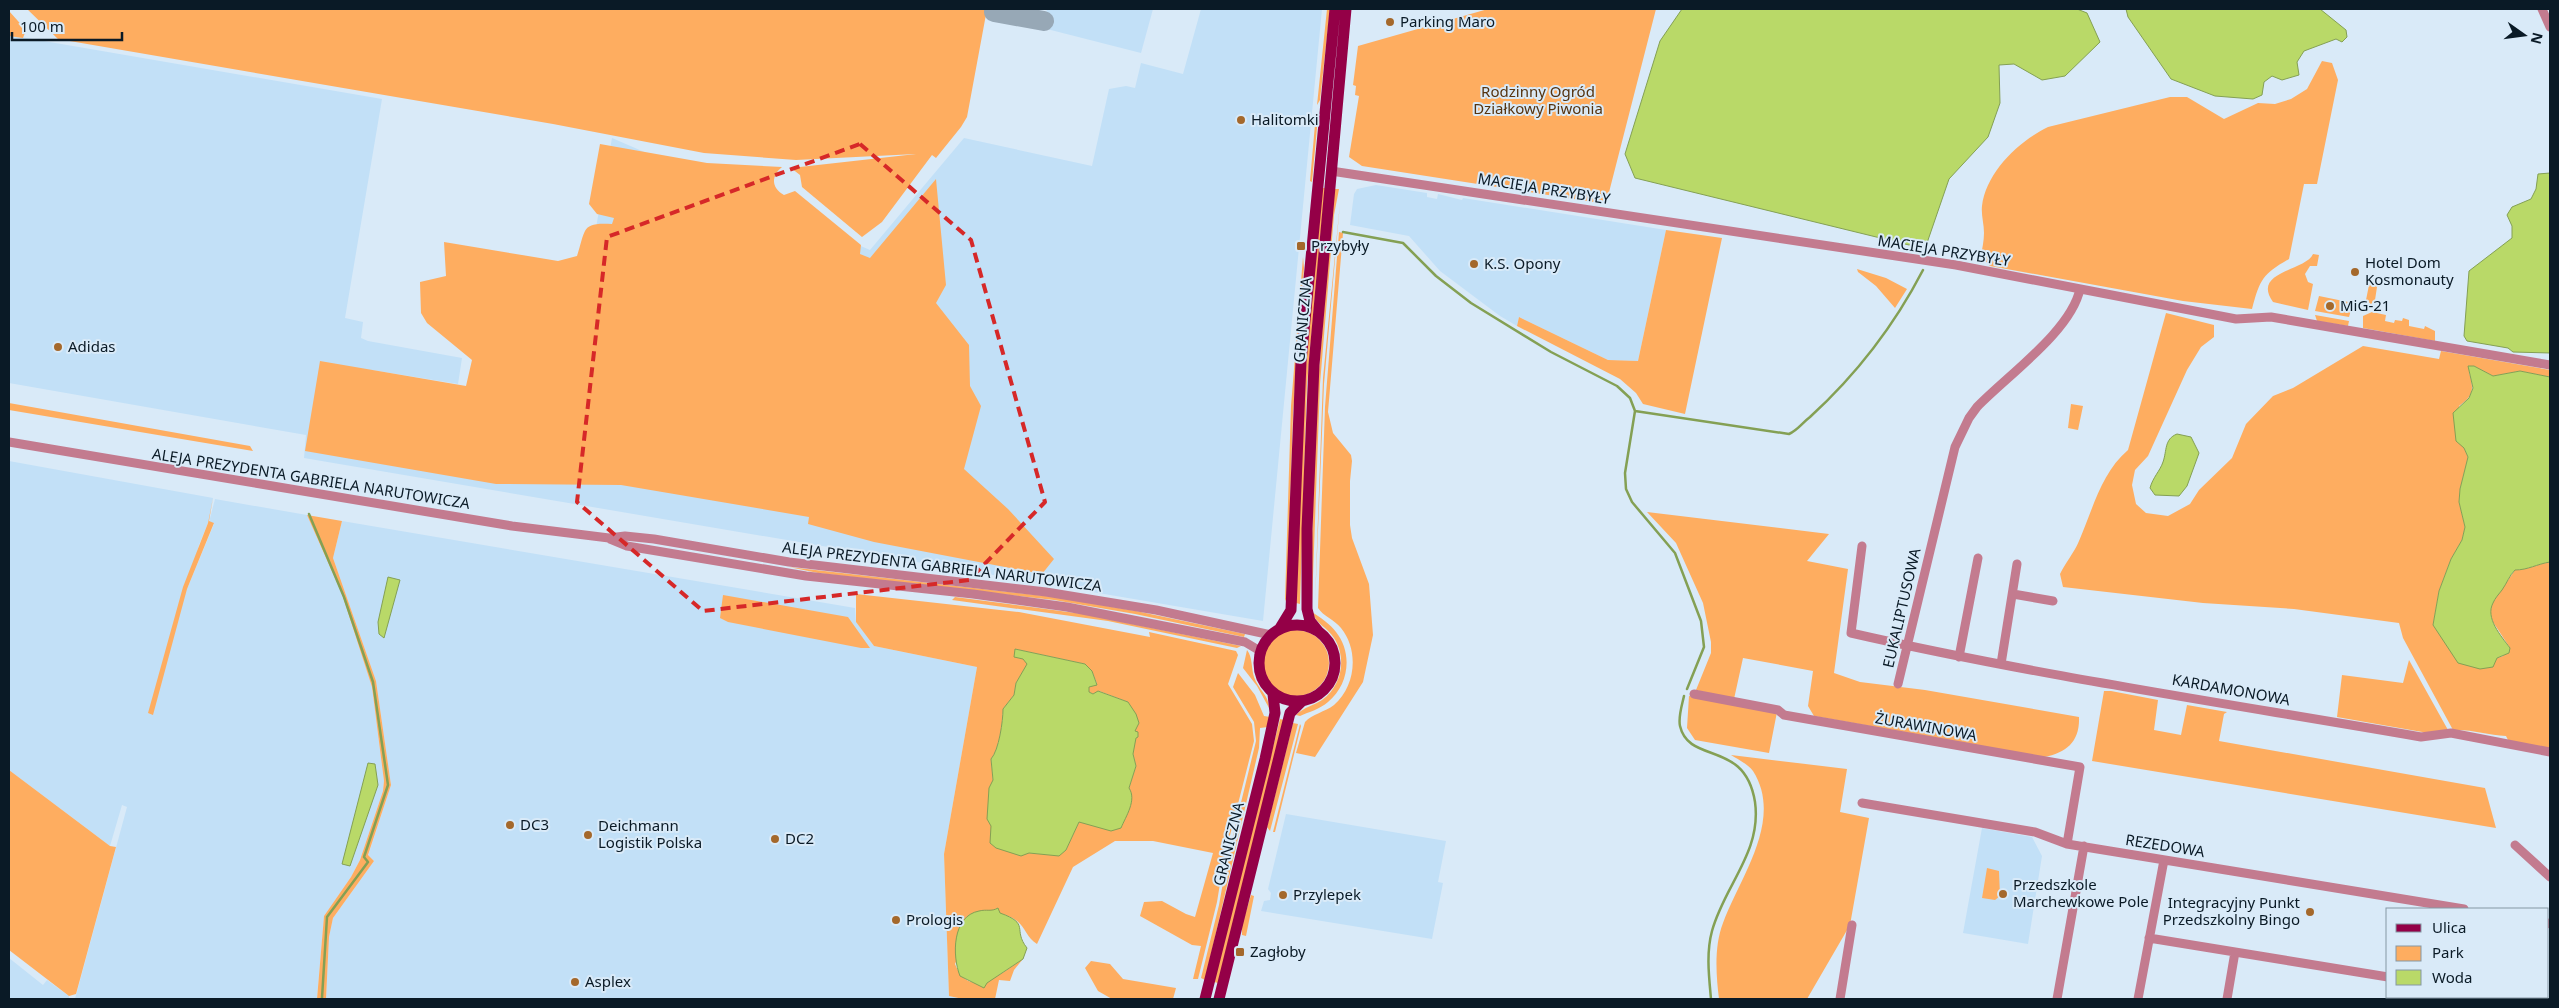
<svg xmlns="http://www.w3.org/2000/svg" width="2559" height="1008" font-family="'Noto Sans',sans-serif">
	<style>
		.built { fill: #c2e0f7 }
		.green { fill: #fead60; fill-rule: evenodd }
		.water { fill: #b9d968; stroke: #84a054 }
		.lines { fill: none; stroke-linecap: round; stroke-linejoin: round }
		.stream { stroke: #84a054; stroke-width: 2.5 }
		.taxiway { stroke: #97a8b6; stroke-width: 20 }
		.minor { stroke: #c37b8f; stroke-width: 9 }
		.major { stroke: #940047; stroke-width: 11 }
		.marked { fill: none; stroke: #d62828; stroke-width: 4; stroke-dasharray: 10 6; stroke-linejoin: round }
		.poi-dot { fill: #a4682b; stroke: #d9eaf8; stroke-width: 2 }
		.labels { text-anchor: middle; stroke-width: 4; stroke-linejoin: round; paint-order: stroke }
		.poi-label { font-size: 15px; fill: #0a1a26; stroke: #d9eaf8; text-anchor: start }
		.park-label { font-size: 15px; fill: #56330f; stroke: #d9eaf8 }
		.street-label { font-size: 15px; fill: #0a1a26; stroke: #d9eaf8 }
	</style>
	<rect width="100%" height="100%" fill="#d9eaf8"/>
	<!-- built -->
	<path class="built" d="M 1047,9 L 1153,9 L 1141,53 L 1043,28 Z
		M 1201,9 L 1322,9 L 1263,621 L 304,458 L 306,435 L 9,383 L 9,35 L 382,99 L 345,318 L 363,322 L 361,338 L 368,341 L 462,358 L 458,384 L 372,370 L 460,463 L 589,267 L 612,138 L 870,250 L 964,138 L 1092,166 L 1109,89 L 1126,86 L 1135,88 L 1141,63 L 1183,74 Z
		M 1376,185 L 1427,193 L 1427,197 L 1437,199 L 1438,194 L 1462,200 L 1463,198 L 1666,230 L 1638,361 L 1608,360 L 1519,317 L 1517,326 L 1500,316 L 1440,271 L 1409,236 L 1350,225 L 1354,194 L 1357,189 Z
		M 9,461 L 213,498 L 208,523 L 199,545 L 153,714 L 187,589 L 214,524 L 209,522 L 215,499 L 307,515 L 342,594 L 372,687 L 384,781 L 383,791 L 360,860 L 351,877 L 324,916 L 317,999 L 75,999 L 127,807 L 122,805 L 110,846 L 9,770 Z
		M 342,521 L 855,608 L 856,622 L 874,646 L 977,667 L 944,854 L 949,996 L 963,999 L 326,999 L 329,937 L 333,918 L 374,861 L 368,856 L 391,785 L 376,681 L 333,558 Z
		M 1286,814 L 1446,841 L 1438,882 L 1443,883 L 1432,939 L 1261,911 L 1264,901 L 1270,900 L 1271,893 L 1268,889 Z
		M 1982,828 L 2032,837 L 2042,856 L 2028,944 L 1963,933 Z
		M 9,958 L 43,985 L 47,980 L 69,996 L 69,999 L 9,999 Z"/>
	<!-- green -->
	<path class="green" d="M 27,9 L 987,9 L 967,117 L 961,127 L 936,158 L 932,155 L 882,222 L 862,237 L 802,187 L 800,175 L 791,168 L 916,154 L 796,160 L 704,153 L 553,124 L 58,39 Z
		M 1327,9 L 1330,9 L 1320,100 L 1317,105 Z
		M 1488,9 L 1656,9 L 1606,204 L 1362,166 L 1349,157 L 1359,96 L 1355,95 L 1356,86 L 1353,85 L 1358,46 Z
		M 9,11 L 26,30 L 23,38 L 9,36 Z
		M 2322,61 L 2332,63 L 2338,80 L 2317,184 L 2304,184 L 2289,259 C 2263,274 2260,279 2252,309 L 2183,301 L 1990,266 L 1981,256 C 1982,249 1984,241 1984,233 C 1984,224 1981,215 1982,206 C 1986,172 2019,141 2048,127 L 2170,97 L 2187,97 L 2224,119 L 2258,103 L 2275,104 L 2291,99 L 2307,89 Z
		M 1316,113 L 1318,117 L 1312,182 L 1310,181 Z
		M 600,144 L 707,163 L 782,167 C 771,176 771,188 784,195 L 795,191 L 861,245 L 860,254 L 870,258 L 936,179 L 946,285 L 936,303 L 969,345 L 970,386 L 981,406 L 964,469 L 1008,509 L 1054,559 L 1042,574 L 874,542 L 808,524 L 809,517 L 621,485 L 496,484 L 305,451 L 320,361 L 466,386 L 472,360 L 427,323 L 421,313 L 420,282 L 446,276 L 444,242 L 558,261 L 577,256 C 586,229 581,222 612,224 L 614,218 L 597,214 L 589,204 Z
		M 1321,188 L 1325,188 L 1307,384 L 1300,604 L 1296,603 L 1302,412 Z
		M 1334,189 L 1339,189 L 1334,215 L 1320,384 L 1312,604 L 1310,603 L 1316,406 Z
		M 1340,203 L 1324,384 L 1315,603 L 1323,378 Z
		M 1666,230 L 1722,238 L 1685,414 L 1643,404 L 1636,393 L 1620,379 L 1517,326 L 1519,317 L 1608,360 L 1638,361 Z
		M 1339,232 L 1343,233 L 1328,412 L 1333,433 L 1351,455 L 1352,461 L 1350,481 L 1350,525 L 1352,538 L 1369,584 L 1373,635 L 1363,682 L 1315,757 L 1296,753 L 1305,722 C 1312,714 1325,712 1334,705 C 1356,686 1359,650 1341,628 C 1335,620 1323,616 1318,608 L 1325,407 Z
		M 2313,254 L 2319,255 L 2317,266 L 2310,266 L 2305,274 L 2308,282 L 2313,284 L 2308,310 L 2273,302 C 2251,271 2306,271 2313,254 Z
		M 1303,257 L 1304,268 L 1293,414 L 1287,603 L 1285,599 L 1291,406 Z
		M 1857,269 L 1886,278 L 1907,289 L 1895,308 L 1876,286 L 1858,272 Z
		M 2369,285 L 2374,284 L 2377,287 L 2375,300 L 2371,304 L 2366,300 Z
		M 2319,296 L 2353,303 L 2349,317 L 2315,311 Z
		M 2372,312 L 2386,315 L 2385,321 L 2394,323 L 2395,320 L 2402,321 L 2403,318 L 2409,320 L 2409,326 L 2424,329 L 2425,326 L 2435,331 L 2435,341 L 2363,328 L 2363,316 Z
		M 2166,313 L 2214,325 L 2214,337 L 2201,347 L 2187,370 L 2148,456 L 2135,470 L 2132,485 L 2136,504 L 2146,513 L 2168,516 L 2190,504 L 2199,490 L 2232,458 L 2246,424 L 2273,396 L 2293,388 L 2363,346 L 2439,359 L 2441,351 L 2550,370 L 2550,377 L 2520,371 L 2493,376 L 2474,366 L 2469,372 C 2474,390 2474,395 2459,406 L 2464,448 L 2468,457 L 2460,489 L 2459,502 L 2465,527 L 2462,540 L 2451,559 L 2439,591 L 2433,625 L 2442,638 L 2497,658 L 2503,656 L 2510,648 L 2493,622 L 2490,612 L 2493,602 L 2515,570 C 2528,570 2537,564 2550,562 L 2550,750 L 2508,740 L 2506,736 C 2488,735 2471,729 2453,730 L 2403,638 L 2399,623 L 2294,609 L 2203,603 L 2063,587 L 2060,574 C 2065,563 2074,553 2079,541 C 2093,509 2101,473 2128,450 Z
		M 2315,315 L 2349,321 L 2348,326 L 2317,321 Z
		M 9,403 L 250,446 L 253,451 L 9,410 Z
		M 2071,404 L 2083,406 L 2078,430 L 2068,428 Z
		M 213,498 L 209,521 L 214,523 L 187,589 L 153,715 L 148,713 L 183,587 L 208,523 Z
		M 1647,512 L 1829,534 L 1807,561 L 1848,569 L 1834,673 L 1860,682 L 1925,690 L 2079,717 C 2080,741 2067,753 2044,757 L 1814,716 L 1808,706 L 1813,671 L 1743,658 L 1734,699 L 1696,690 L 1711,653 L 1711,642 L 1703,603 L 1676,543 Z
		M 307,515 L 342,521 L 333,558 L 376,681 L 391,785 L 368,855 L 374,861 L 333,918 L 329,937 L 326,999 L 317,999 L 324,916 L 351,877 L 360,860 L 383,791 L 384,781 L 372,687 L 342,594 Z
		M 789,567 L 1054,597 L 1136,611 L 1245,634 L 1244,637 L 1135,614 L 1054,600 L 818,573 Z
		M 856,594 L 1019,612 L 1150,637 L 1149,632 L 1236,651 L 1238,655 L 1228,684 L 1252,724 L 1254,741 L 1224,859 L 1217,902 L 1198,979 L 1193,979 L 1201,946 L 1192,945 L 1140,916 L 1144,902 L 1162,901 L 1186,914 L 1195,917 L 1213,853 L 1153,841 L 1115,841 L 1073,867 L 1037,944 C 1027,938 1025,927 1017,921 C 1007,913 991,912 979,911 L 955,964 C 970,1002 1001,973 1023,959 L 1014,970 L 1010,981 L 999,980 L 995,999 L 963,999 L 949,996 L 944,854 L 977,667 L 874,646 L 856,622 ZM 1015,649 L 1085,664 L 1092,671 L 1097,684 L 1089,687 L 1089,692 L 1093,694 L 1099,691 L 1128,702 L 1139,723 L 1135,728 L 1133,754 L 1136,766 L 1129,788 L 1131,802 L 1121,828 L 1079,822 L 1066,850 L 1059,855 L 1029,853 L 992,834 L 993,780 L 991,759 C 999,750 1003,721 1003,709 L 1014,695 L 1016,683 L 1028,664 Z
		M 723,595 L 848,617 L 870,648 L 861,648 L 728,622 L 720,618 Z
		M 955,597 L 1083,614 L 1241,646 L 1237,648 L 1108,621 L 952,600 Z
		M 1312,612 C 1321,618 1330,624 1336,632 C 1353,653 1349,685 1328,702 C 1320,709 1309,712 1300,716 L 1296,715 C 1304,707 1313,706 1322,700 C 1342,686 1347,658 1334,638 C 1327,627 1316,624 1312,612 Z
		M1263 663a33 33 0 1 1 66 0a33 33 0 1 1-66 0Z
		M 1247,650 C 1253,658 1251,668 1254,677 C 1258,689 1269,695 1269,708 L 1257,686 L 1243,668 Z
		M 2409,660 L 2448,730 L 2428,733 L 2337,717 L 2342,675 L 2403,683 Z
		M 1238,673 L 1255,695 L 1264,716 L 1270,717 L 1268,727 L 1260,728 L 1259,748 L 1205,980 L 1201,978 L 1219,905 L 1227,860 L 1256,741 L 1254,722 L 1233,687 Z
		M 2104,691 L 2111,691 L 2158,700 L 2154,730 L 2181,735 L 2187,705 L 2227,712 L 2224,714 L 2219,741 L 2485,788 L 2496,828 L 2092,761 Z
		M 1689,696 L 1777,712 L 1769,753 L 1695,740 L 1687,728 Z
		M 1280,719 L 1284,720 L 1218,983 L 1214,982 Z
		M 1293,723 L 1298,724 L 1270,831 L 1267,827 Z
		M 1300,724 L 1301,726 L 1275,832 L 1273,832 Z
		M 1731,755 L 1847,769 L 1840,812 L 1869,818 L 1850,925 L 1807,999 L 1719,999 C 1716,975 1714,946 1723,923 C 1740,877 1784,820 1753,771 C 1748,764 1737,759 1731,755 Z
		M 9,770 L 110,846 L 116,847 L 76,994 L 69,996 L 9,950 Z
		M 1987,868 L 1999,871 L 2000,896 L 1995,900 L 1982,898 Z
		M 1251,895 L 1254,896 L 1246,936 L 1242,935 L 1242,925 Z
		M 1091,961 L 1110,964 L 1123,979 L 1176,988 L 1173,999 L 1112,999 L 1098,991 L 1085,968 Z"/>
	<!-- water -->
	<path class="water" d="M 1682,9 L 2077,9 L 2087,13 L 2100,42 L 2065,76 L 2042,80 L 2014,64 L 1999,65 L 2000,103 L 1988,137 L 1949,179 L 1927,243 L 1909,245 L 1635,178 L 1625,154 L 1660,41 Z
		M 2126,9 L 2320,9 L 2346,30 L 2347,37 L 2342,42 L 2336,39 L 2304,51 L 2297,62 L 2299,75 L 2282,80 L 2272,76 L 2264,82 L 2262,95 L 2253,99 L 2215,96 L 2171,79 L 2128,17 Z
		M 2550,173 L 2550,353 L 2513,352 L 2508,348 L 2467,341 L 2464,336 L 2469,271 L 2512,238 L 2512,226 L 2507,215 L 2512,207 L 2531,199 L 2536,189 L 2538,174 Z
		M 2468,366 L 2474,366 L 2493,376 L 2520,371 L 2550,377 L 2550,562 C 2537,564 2528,570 2515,570 C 2509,576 2507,583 2502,590 C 2499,594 2495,598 2493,603 C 2485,618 2501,636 2510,648 L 2509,653 L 2497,658 L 2493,667 L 2480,669 L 2458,663 L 2433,625 L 2439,591 L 2451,559 L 2462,540 L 2465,527 L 2459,502 L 2460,489 L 2468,457 L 2464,448 L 2456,441 L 2453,413 L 2469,398 L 2473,388 Z
		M 2177,434 L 2191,437 L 2199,453 L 2187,486 L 2179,496 L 2155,495 L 2150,488 C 2153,477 2160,471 2163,462 C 2167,451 2164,439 2177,434 Z
		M 388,577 L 400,580 L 384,638 L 379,634 L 378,622 Z
		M 1015,649 L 1085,664 L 1092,671 L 1097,685 L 1089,687 L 1089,692 L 1093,694 L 1098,691 L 1128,702 L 1136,714 L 1139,723 L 1135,731 L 1138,732 L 1138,737 L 1136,738 L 1133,754 L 1136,766 L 1129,788 C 1137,800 1126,816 1121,828 L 1111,831 L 1079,822 L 1066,850 L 1059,856 L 1029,853 L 1021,856 L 996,848 L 990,843 L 991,826 L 987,819 L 989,788 L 993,780 L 991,759 C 999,750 1003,721 1003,709 L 1014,695 L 1016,683 L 1027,664 L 1023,659 L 1014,657 Z
		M 368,763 L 375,764 L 378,785 L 350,866 L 342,864 Z
		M 998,908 L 1000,913 C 1031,924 1012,929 1027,948 L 1023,959 L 987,983 L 984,988 L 960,976 C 952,956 952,916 979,911 C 987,909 991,912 998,908 Z"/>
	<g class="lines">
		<!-- stream -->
		<path class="stream" d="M 1343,232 L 1403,243 L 1436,276 L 1471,303 L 1551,352 L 1617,386 L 1630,398 L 1635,411 L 1625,473 L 1626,489 L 1632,502 L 1675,553 L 1701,621 L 1704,647 L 1687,689
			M 1926,250 L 1927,243
			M 1635,411 L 1789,434 C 1798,430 1802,423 1810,417 C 1856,375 1894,326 1923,270
			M 309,514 L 344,597 L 373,682 L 388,785 L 364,857 L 368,862 L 327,917 L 322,998
			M 1684,696 C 1682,705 1678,717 1680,726 C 1689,765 1745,739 1755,802 C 1762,852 1724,886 1712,931 C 1706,953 1709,977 1711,999"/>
		<!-- taxiway -->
		<path class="taxiway" d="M 994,12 L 1044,21"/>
		<!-- minor -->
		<path class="minor" d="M 2542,9 L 2550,27
			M 1331,171 L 1956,265 L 2236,319 L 2271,317 L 2550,365
			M 9,442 L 512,526 L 609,538 L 625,536 L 654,539 L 789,562 L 1046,592 L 1156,610 L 1271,635
			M 610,539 L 627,546 L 806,576 L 973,594 L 1067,607 L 1245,642 L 1260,651
			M 1862,546 L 1851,633 C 2039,676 2231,704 2421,737 L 2451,733 L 2550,752
			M 2013,594 L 2053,601
			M 1959,657 L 1978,558
			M 2001,664 L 2017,564
			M 1898,684 L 1955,447 L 1969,418 L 1977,407 C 2008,375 2071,331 2080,289
			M 1694,694 L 1778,710 L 1784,715 L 2080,767 L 2067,844
			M 1862,803 L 2035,832 L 2067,844 L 2464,909
			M 2515,845 L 2550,877
			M 2548,923 L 2550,924
			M 2149,938 L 2388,977
			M 2506,997 L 2521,999
			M 1840,999 L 1852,925
			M 2057,999 L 2084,846
			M 2138,999 L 2164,860
			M 2227,999 L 2235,952
			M 2468,999 L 2468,997"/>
		<!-- major -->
		<path class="major" d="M1259 663a38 38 0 1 1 76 0a38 38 0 1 1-76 0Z
			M 1280,628 L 1291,610 L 1301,362 L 1335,9
			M 1318,631 L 1310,621 L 1307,609 L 1307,529 L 1314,365 L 1346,9
			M 1205,999 L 1265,759 L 1275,713 L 1273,694
			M 1219,999 L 1290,713 L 1302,701"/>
	</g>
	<!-- marked area -->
	<path class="marked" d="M 860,144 L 971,240 L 1045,502 L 969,580 L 703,611 L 577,502 L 607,237 Z"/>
	<!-- markers -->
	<g class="poi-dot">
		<circle cx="1390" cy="22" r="5"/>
		<circle cx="1241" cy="120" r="5"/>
		<rect x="1296" y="241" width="10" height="10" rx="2.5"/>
		<circle cx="1474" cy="264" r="5"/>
		<circle cx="2355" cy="272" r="5"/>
		<circle cx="2330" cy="306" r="5"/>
		<circle cx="58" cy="347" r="5"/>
		<circle cx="510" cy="825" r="5"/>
		<circle cx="588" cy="835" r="5"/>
		<circle cx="775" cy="839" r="5"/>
		<circle cx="2003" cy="894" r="5"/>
		<circle cx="1283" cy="895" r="5"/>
		<circle cx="2310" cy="912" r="5"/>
		<circle cx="896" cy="920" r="5"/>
		<rect x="1235" y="947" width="10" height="10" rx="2.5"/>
		<circle cx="575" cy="982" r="5"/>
	</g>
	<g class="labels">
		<!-- poi labels -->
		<g class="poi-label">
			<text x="1400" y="27">Parking Maro</text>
			<text x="1251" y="125">Halitomki</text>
			<text x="1311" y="251">Przybyły</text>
			<text x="2365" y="268">Hotel Dom<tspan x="2365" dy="17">Kosmonauty</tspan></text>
			<text x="1484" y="269">K.S. Opony</text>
			<text x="2340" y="311">MiG-21</text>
			<text x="68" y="352">Adidas</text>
			<text x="520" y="830">DC3</text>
			<text x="598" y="831">Deichmann<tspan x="598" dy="17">Logistik Polska</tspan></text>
			<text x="785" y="844">DC2</text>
			<text x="2013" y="890">Przedszkole<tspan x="2013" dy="17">Marchewkowe Pole</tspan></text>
			<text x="1293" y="900">Przylepek</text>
			<text x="2300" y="908" text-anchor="end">Integracyjny Punkt<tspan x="2300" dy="17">Przedszkolny Bingo</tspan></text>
			<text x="906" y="925">Prologis</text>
			<text x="1250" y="957">Zagłoby</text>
			<text x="585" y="987">Asplex</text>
		</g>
		<!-- park labels -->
		<g class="park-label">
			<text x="1538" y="97">Rodzinny Ogród<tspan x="1538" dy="17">Działkowy Piwonia</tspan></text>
		</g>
		<!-- street labels -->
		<g class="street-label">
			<text transform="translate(1544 189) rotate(9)" y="5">MACIEJA PRZYBYŁY</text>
			<text transform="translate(1944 251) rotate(9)" y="5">MACIEJA PRZYBYŁY</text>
			<text transform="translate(1303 320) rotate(-85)" y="5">GRANICZNA</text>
			<text transform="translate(311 479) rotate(9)" y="5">ALEJA PREZYDENTA GABRIELA NARUTOWICZA</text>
			<text transform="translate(942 567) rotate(7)" y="5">ALEJA PREZYDENTA GABRIELA NARUTOWICZA</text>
			<text transform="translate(1902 608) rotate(-77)" y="5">EUKALIPTUSOWA</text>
			<text transform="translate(2231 690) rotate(10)" y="5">KARDAMONOWA</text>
			<text transform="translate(1926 727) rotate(10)" y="5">ŻURAWINOWA</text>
			<text transform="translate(1229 844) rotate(-76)" y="5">GRANICZNA</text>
			<text transform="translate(2165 846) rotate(9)" y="5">REZEDOWA</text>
		</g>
	</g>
	<!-- border -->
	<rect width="2559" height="1008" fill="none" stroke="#0a1a26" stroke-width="20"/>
	<!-- legend -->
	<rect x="2386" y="908" width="162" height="90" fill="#d9eaf8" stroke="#8697a4"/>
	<rect x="2396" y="924" width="25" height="8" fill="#940047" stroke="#8697a4"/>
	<text x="2432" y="933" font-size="15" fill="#0a1a26">Ulica</text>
	<rect x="2396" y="946" width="25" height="15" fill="#fead60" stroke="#8697a4"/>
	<text x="2432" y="958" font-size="15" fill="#0a1a26">Park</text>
	<rect x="2396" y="970" width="25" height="15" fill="#b9d968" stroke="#8697a4"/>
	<text x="2432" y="983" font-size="15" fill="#0a1a26">Woda</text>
	<!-- north arrow -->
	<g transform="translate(2524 35) rotate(104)" stroke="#d9eaf8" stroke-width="4" paint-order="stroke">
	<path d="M0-4L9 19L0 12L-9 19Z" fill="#0a1a26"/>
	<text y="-8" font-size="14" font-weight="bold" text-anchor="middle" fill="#0a1a26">N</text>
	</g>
	<!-- scale -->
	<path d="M12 32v8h110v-8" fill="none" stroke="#0a1a26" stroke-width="2.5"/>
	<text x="20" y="32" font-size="15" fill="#0a1a26" stroke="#d9eaf8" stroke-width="4" paint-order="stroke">100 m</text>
</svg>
